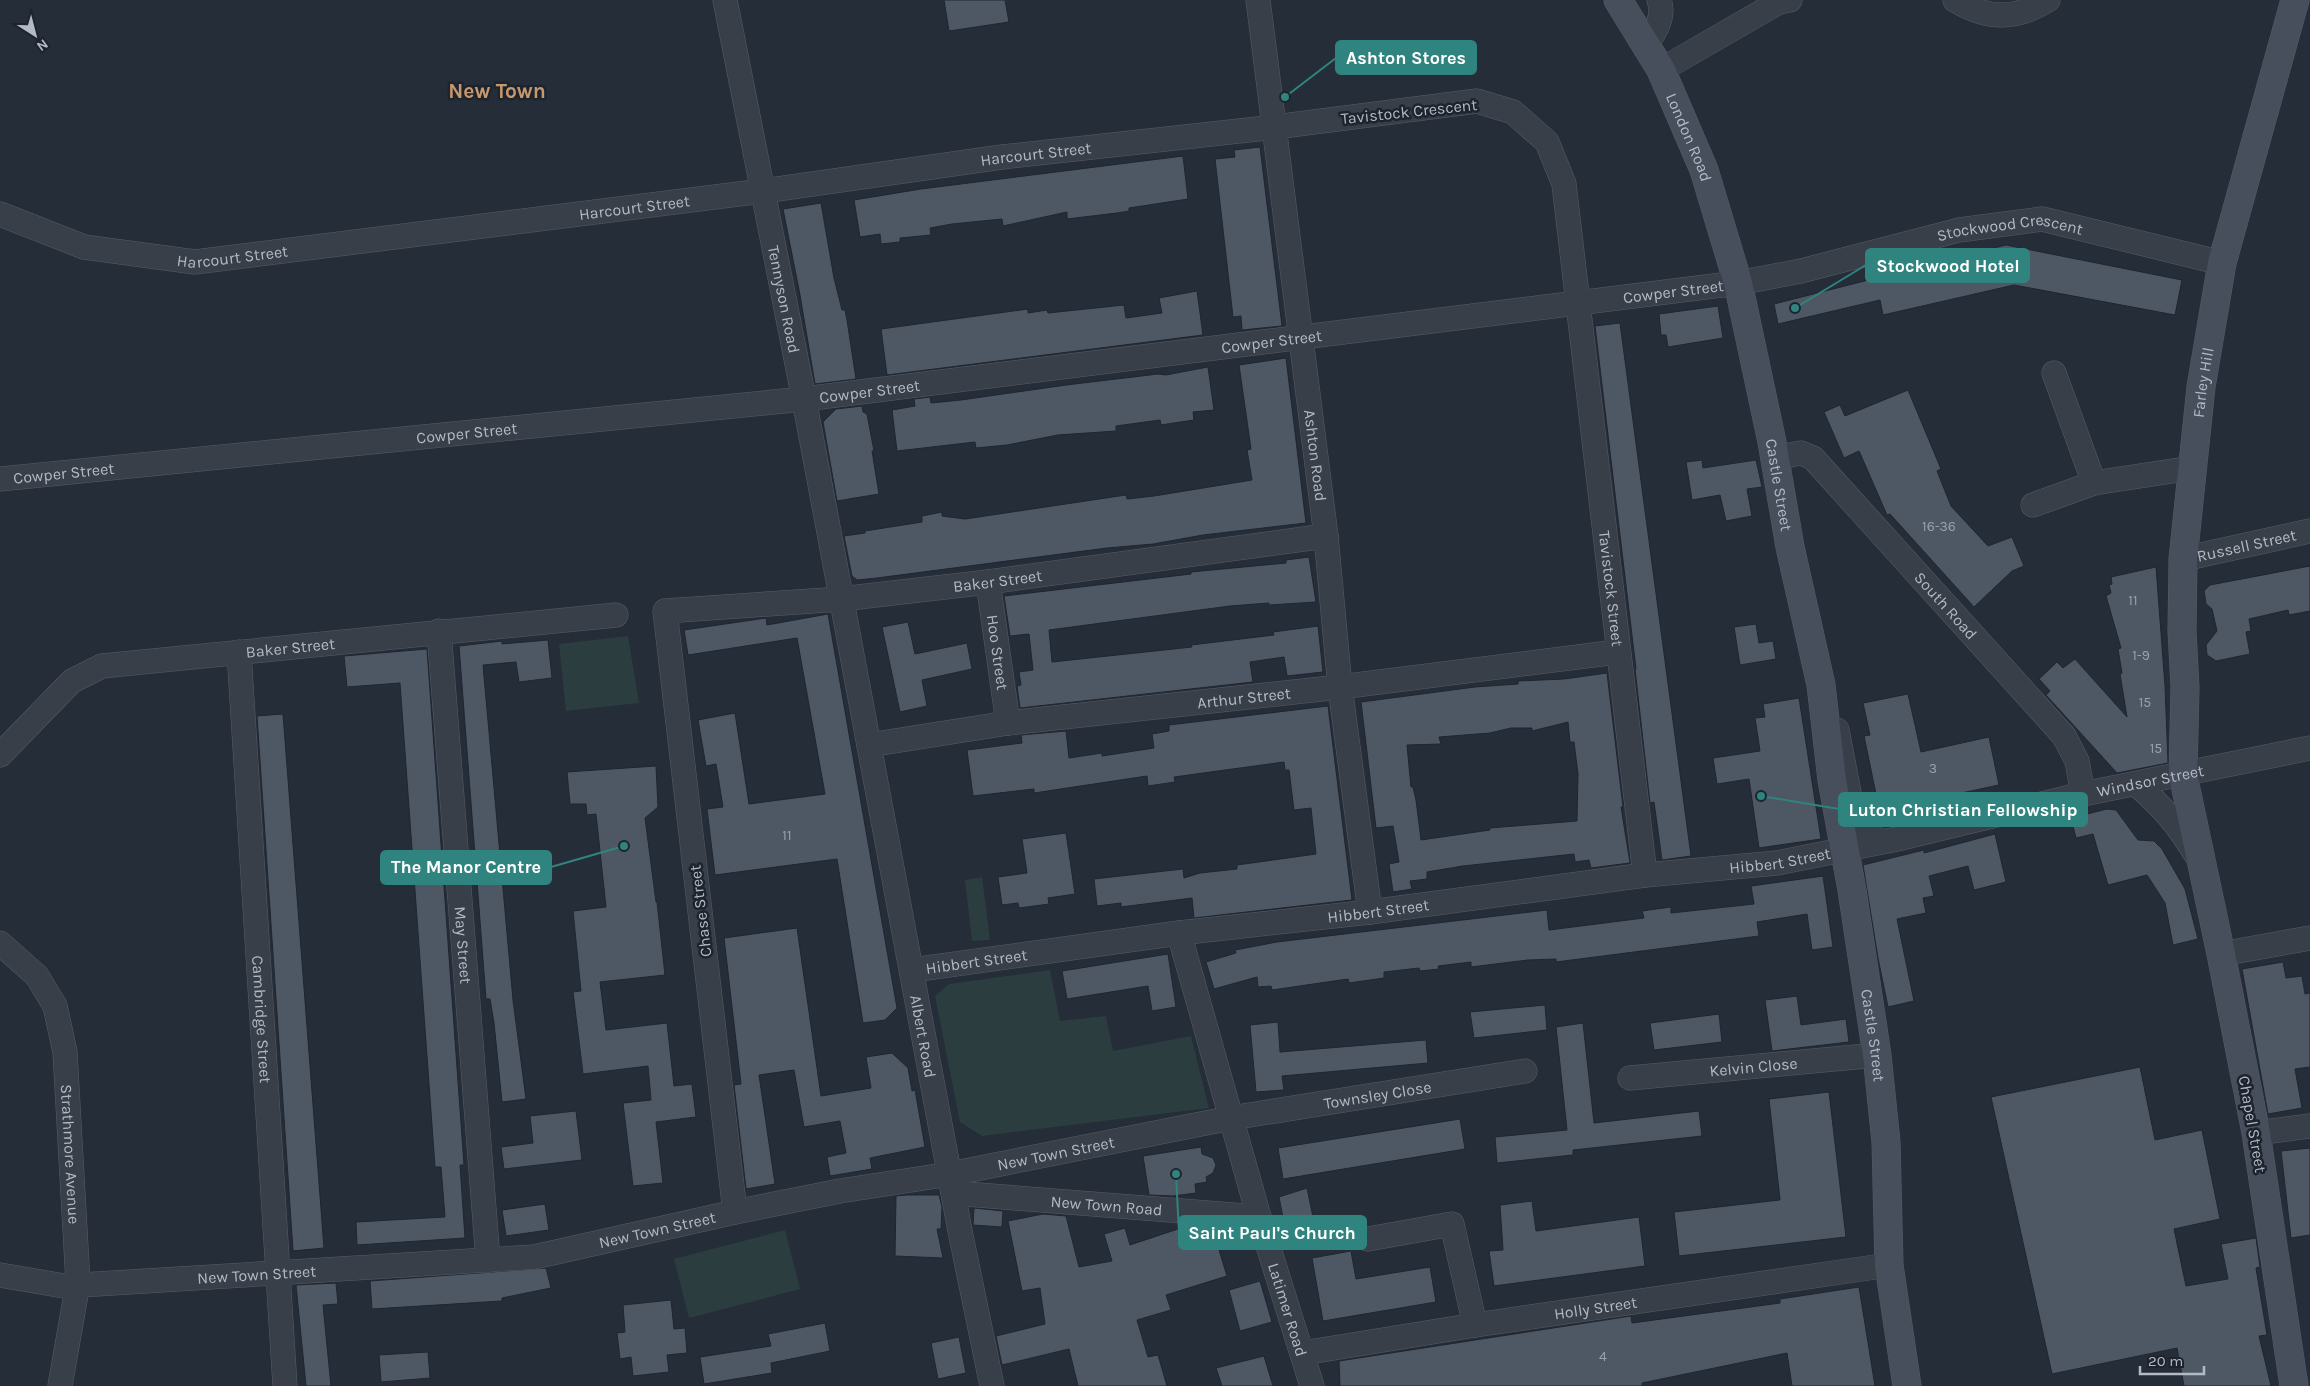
<svg xmlns="http://www.w3.org/2000/svg" width="2310" height="1386" font-family="Karla,sans-serif">
	<style>
		.green { fill: #2b3d3e }
		.building { fill: #4e5764; stroke: #202630; fill-rule: evenodd }
		.lines { fill: none; stroke-linecap: round; stroke-linejoin: round }
		.street-casing { stroke: #575d67; stroke-width: 25 }
		.secondary-casing { stroke: #575d67; stroke-width: 29 }
		.street { stroke: #393f49; stroke-width: 24 }
		.secondary { stroke: #474e5c; stroke-width: 28 }
		.labels { text-anchor: middle; stroke-width: 5; stroke-linejoin: round; paint-order: stroke }
		.number-label { font-size: 14px; fill: #9aa1ad }
		.street-label { font-size: 16px; fill: #b4bac5; stroke: #1e242e }
		.district-label { font-size: 21px; font-weight: bold; fill: #c7976d; stroke: #1e242e }
		.leader { fill: none; stroke: #30847f; stroke-width: 2 }
		.callout-dot { fill: #30847f; stroke: #1e242e; stroke-width: 2 }
		.callout { fill: #30847f; stroke: #30847f; stroke-width: 2 }
		.callout-label { font-size: 18px; text-anchor: middle; font-weight: bold; fill: #fff }
	</style>
	<rect width="100%" height="100%" fill="#252d38"/>
	<!-- green -->
	<path class="green" d="M 628,636 L 639,703 L 566,711 L 559,644 Z
		M 982,877 L 990,940 L 972,941 L 965,880 Z
		M 1050,970 L 1060,1021 L 1106,1016 L 1113,1051 L 1191,1036 L 1209,1108 L 982,1136 L 960,1122 L 935,996 L 949,984 Z
		M 785,1230 L 800,1289 L 689,1318 L 674,1259 Z"/>
	<!-- building -->
	<path class="building" d="M 944,0 L 1005,0 L 1009,22 L 949,31 Z
		M 1260,147 L 1282,326 L 1242,330 L 1241,316 L 1233,317 L 1215,159 L 1235,157 L 1234,150 Z
		M 1183,156 L 1188,199 L 1129,208 L 1129,211 L 1117,213 L 1067,219 L 1067,212 L 1003,226 L 1002,219 L 952,224 L 930,228 L 931,235 L 900,238 L 900,242 L 881,244 L 880,234 L 860,237 L 854,200 L 921,189 Z
		M 821,203 L 834,278 L 842,310 L 845,310 L 847,320 L 856,379 L 815,384 L 800,295 L 783,209 Z
		M 2006,245 L 2182,280 L 2175,315 L 2014,285 L 1883,315 L 1880,300 L 1778,324 L 1774,304 Z
		M 1197,291 L 1203,335 L 887,375 L 881,329 L 1028,309 L 1028,313 L 1047,310 L 1048,313 L 1124,305 L 1126,318 L 1162,313 L 1159,298 Z
		M 1718,306 L 1723,338 L 1668,347 L 1666,335 L 1661,335 L 1659,314 Z
		M 1620,323 L 1691,856 L 1662,860 L 1654,802 L 1650,803 L 1635,669 L 1636,669 L 1595,326 Z
		M 1286,358 L 1306,523 L 1203,535 L 1153,544 L 1107,548 L 877,578 L 857,580 L 852,576 L 844,536 L 865,533 L 865,531 L 922,522 L 922,516 L 942,512 L 942,516 L 965,519 L 1126,495 L 1127,499 L 1154,496 L 1252,480 L 1247,450 L 1251,449 L 1239,365 Z
		M 1208,367 L 1214,410 L 1193,412 L 1194,420 L 1161,425 L 1160,420 L 1116,426 L 1116,431 L 1058,435 L 1007,445 L 976,448 L 975,442 L 897,451 L 892,410 L 915,406 L 914,399 L 930,397 L 931,403 L 961,400 L 1066,385 L 1158,374 L 1166,375 Z
		M 1908,390 L 1941,469 L 1937,471 L 1951,506 L 1988,546 L 2012,537 L 2024,566 L 2012,571 L 1974,607 L 1890,514 L 1887,515 L 1859,451 L 1844,458 L 1824,412 L 1840,405 L 1845,416 Z
		M 862,406 L 863,412 L 867,414 L 874,451 L 872,451 L 879,494 L 837,501 L 823,422 L 836,409 Z
		M 1702,460 L 1703,468 L 1756,460 L 1762,487 L 1747,489 L 1752,516 L 1726,521 L 1720,495 L 1692,500 L 1686,462 Z
		M 1309,557 L 1316,602 L 1269,605 L 1269,603 L 1230,606 L 1049,630 L 1052,662 L 1192,647 L 1191,645 L 1274,635 L 1273,632 L 1318,626 L 1323,672 L 1287,676 L 1284,657 L 1250,662 L 1253,682 L 1020,708 L 1017,686 L 1021,685 L 1019,672 L 1033,670 L 1029,634 L 1010,636 L 1004,596 L 1191,574 L 1191,572 L 1286,563 L 1286,560 Z
		M 2310,566 L 2310,611 L 2289,615 L 2288,610 L 2249,619 L 2251,631 L 2246,632 L 2250,654 L 2216,661 L 2207,655 L 2206,645 L 2217,631 L 2212,609 L 2206,604 L 2204,591 L 2210,585 Z
		M 2156,567 L 2165,686 L 2168,763 L 2117,773 L 2046,695 L 2050,691 L 2039,679 L 2057,662 L 2063,668 L 2075,659 L 2127,717 L 2120,674 L 2122,673 L 2118,649 L 2121,648 L 2106,596 L 2111,593 L 2109,585 L 2112,584 L 2111,577 Z
		M 828,614 L 897,1008 L 885,1020 L 863,1023 L 837,859 L 715,875 L 707,809 L 723,807 L 716,764 L 706,766 L 698,720 L 735,713 L 749,804 L 825,794 L 797,638 L 688,655 L 684,630 L 766,618 L 767,625 Z
		M 908,622 L 915,654 L 967,643 L 972,669 L 922,680 L 927,706 L 900,712 L 882,627 Z
		M 1756,624 L 1759,643 L 1773,641 L 1776,659 L 1740,665 L 1734,627 Z
		M 548,640 L 552,678 L 519,682 L 516,662 L 483,665 L 513,1000 L 526,1099 L 502,1102 L 494,1023 L 490,999 L 486,999 L 459,646 L 502,641 L 502,644 Z
		M 427,649 L 464,1165 L 460,1165 L 465,1238 L 357,1245 L 356,1222 L 445,1217 L 441,1167 L 435,1167 L 400,683 L 347,687 L 344,656 Z
		M 1607,673 L 1623,807 L 1621,807 L 1630,863 L 1591,868 L 1589,860 L 1575,862 L 1574,854 L 1463,866 L 1427,872 L 1427,879 L 1410,881 L 1412,889 L 1393,892 L 1389,864 L 1399,862 L 1393,826 L 1376,828 L 1361,702 L 1475,687 L 1518,684 L 1518,681 L 1564,679 ZM 1568,722 L 1570,742 L 1574,742 L 1578,774 L 1577,821 L 1490,828 L 1490,830 L 1421,840 L 1416,800 L 1413,787 L 1411,787 L 1407,745 L 1441,744 L 1439,737 L 1490,733 L 1511,728 L 1532,728 L 1532,731 Z
		M 1908,694 L 1921,752 L 1989,737 L 1999,785 L 1928,800 L 1930,807 L 1888,816 L 1883,793 L 1876,794 L 1864,736 L 1870,735 L 1863,703 Z
		M 1799,698 L 1821,839 L 1759,848 L 1749,779 L 1717,784 L 1713,758 L 1760,751 L 1755,718 L 1765,717 L 1763,704 Z
		M 1328,706 L 1352,900 L 1194,918 L 1192,898 L 1121,907 L 1121,903 L 1097,906 L 1094,879 L 1183,869 L 1184,878 L 1200,873 L 1237,869 L 1237,865 L 1316,854 L 1311,808 L 1294,810 L 1289,770 L 1285,770 L 1284,762 L 1174,777 L 1175,782 L 1148,786 L 1147,776 L 1034,793 L 1034,789 L 973,796 L 967,750 L 1022,743 L 1021,735 L 1066,731 L 1069,758 L 1102,753 L 1102,756 L 1154,748 L 1152,734 L 1169,731 L 1169,725 Z
		M 283,714 L 324,1248 L 293,1251 L 257,716 Z
		M 656,766 L 658,807 L 645,818 L 656,902 L 657,902 L 665,975 L 600,982 L 606,1030 L 667,1023 L 674,1086 L 692,1084 L 696,1117 L 656,1122 L 663,1183 L 633,1186 L 623,1103 L 651,1100 L 648,1066 L 583,1074 L 573,992 L 581,991 L 573,911 L 606,907 L 596,814 L 587,815 L 586,804 L 570,804 L 567,772 Z
		M 2107,809 L 2116,810 L 2138,840 L 2154,841 L 2162,849 L 2185,889 L 2198,939 L 2173,945 L 2165,903 L 2147,875 L 2108,885 L 2093,834 L 2076,838 L 2071,818 Z
		M 1066,833 L 1075,894 L 1048,898 L 1049,904 L 1019,908 L 1018,903 L 1002,905 L 998,877 L 1027,873 L 1022,839 Z
		M 1995,834 L 2006,882 L 1974,890 L 1968,866 L 1929,876 L 1934,896 L 1923,898 L 1926,913 L 1897,919 L 1914,1001 L 1888,1007 L 1878,958 L 1863,865 L 1924,850 L 1924,853 Z
		M 1823,876 L 1833,947 L 1812,950 L 1807,914 L 1757,922 L 1759,936 L 1556,962 L 1556,959 L 1528,960 L 1471,967 L 1471,962 L 1438,966 L 1439,969 L 1420,971 L 1419,968 L 1384,972 L 1384,978 L 1349,983 L 1348,979 L 1272,990 L 1271,986 L 1258,987 L 1257,977 L 1214,989 L 1206,962 L 1236,953 L 1235,950 L 1277,942 L 1547,910 L 1549,930 L 1644,918 L 1642,911 L 1671,907 L 1671,913 L 1754,904 L 1751,886 Z
		M 797,928 L 821,1096 L 871,1088 L 866,1057 L 892,1053 L 908,1068 L 912,1091 L 915,1090 L 925,1147 L 870,1158 L 872,1169 L 830,1176 L 827,1157 L 846,1153 L 840,1121 L 804,1127 L 794,1070 L 759,1075 L 775,1184 L 746,1189 L 734,1085 L 741,1084 L 724,938 Z
		M 1168,954 L 1176,1007 L 1152,1011 L 1148,986 L 1067,999 L 1062,971 Z
		M 2283,962 L 2286,978 L 2302,976 L 2305,994 L 2310,993 L 2310,1067 L 2295,1069 L 2302,1108 L 2268,1114 L 2242,969 Z
		M 1797,996 L 1801,1025 L 1846,1019 L 1849,1042 L 1772,1051 L 1765,1000 Z
		M 1545,1005 L 1547,1030 L 1474,1038 L 1470,1012 Z
		M 1719,1014 L 1722,1042 L 1654,1050 L 1650,1023 Z
		M 1278,1022 L 1280,1052 L 1426,1040 L 1428,1063 L 1282,1076 L 1284,1090 L 1256,1092 L 1250,1025 Z
		M 1583,1023 L 1594,1123 L 1699,1111 L 1702,1136 L 1573,1150 L 1573,1155 L 1497,1163 L 1495,1137 L 1567,1130 L 1556,1027 Z
		M 2140,1067 L 2155,1140 L 2202,1130 L 2220,1219 L 2174,1229 L 2186,1286 L 2228,1279 L 2221,1244 L 2256,1238 L 2260,1267 L 2256,1268 L 2267,1335 L 2259,1336 L 2271,1386 L 2184,1386 L 2177,1348 L 2052,1374 L 1991,1097 Z
		M 1829,1092 L 1846,1237 L 1679,1256 L 1674,1212 L 1780,1200 L 1769,1099 Z
		M 576,1111 L 582,1160 L 504,1169 L 501,1147 L 533,1143 L 530,1116 Z
		M 1460,1119 L 1465,1149 L 1283,1179 L 1278,1148 Z
		M 1201,1147 L 1202,1154 L 1213,1158 L 1216,1165 L 1213,1173 L 1206,1177 L 1207,1182 L 1195,1184 L 1196,1193 L 1173,1196 L 1149,1195 L 1143,1156 Z
		M 2310,1148 L 2310,1235 L 2291,1238 L 2281,1151 Z
		M 1307,1188 L 1314,1222 L 1285,1228 L 1279,1197 Z
		M 907,1195 L 939,1195 L 942,1207 L 941,1229 L 937,1229 L 943,1258 L 895,1256 L 896,1196 Z
		M 1532,1201 L 1536,1231 L 1639,1217 L 1645,1266 L 1494,1286 L 1489,1251 L 1503,1250 L 1500,1205 Z
		M 545,1204 L 549,1230 L 506,1236 L 502,1210 Z
		M 974,1208 L 1003,1211 L 1002,1227 L 973,1225 Z
		M 1043,1214 L 1066,1216 L 1079,1267 L 1112,1261 L 1104,1234 L 1125,1228 L 1130,1245 L 1190,1225 L 1212,1227 L 1227,1276 L 1166,1295 L 1171,1310 L 1137,1320 L 1148,1357 L 1158,1355 L 1167,1386 L 1078,1386 L 1069,1349 L 1002,1365 L 996,1336 L 1045,1324 L 1040,1288 L 1022,1291 L 1008,1221 Z
		M 1351,1251 L 1356,1279 L 1430,1267 L 1436,1302 L 1323,1321 L 1312,1258 Z
		M 546,1268 L 551,1288 L 502,1298 L 502,1301 L 372,1309 L 370,1281 Z
		M 1260,1281 L 1272,1322 L 1240,1331 L 1229,1290 Z
		M 336,1283 L 338,1304 L 323,1305 L 331,1386 L 306,1386 L 296,1285 Z
		M 1859,1287 L 1875,1386 L 1792,1386 L 1787,1353 L 1642,1383 L 1642,1386 L 1340,1386 L 1339,1361 L 1631,1316 L 1632,1323 L 1780,1303 L 1780,1299 Z
		M 671,1300 L 674,1329 L 685,1328 L 687,1353 L 667,1355 L 669,1372 L 633,1376 L 631,1357 L 620,1359 L 617,1333 L 625,1332 L 623,1305 Z
		M 825,1323 L 830,1351 L 771,1363 L 772,1373 L 704,1384 L 700,1357 L 771,1346 L 768,1334 Z
		M 959,1337 L 966,1373 L 938,1379 L 931,1343 Z
		M 428,1352 L 430,1378 L 381,1382 L 379,1355 Z
		M 1264,1356 L 1273,1386 L 1222,1386 L 1216,1368 Z"/>
	<g class="lines">
		<!-- street casing -->
		<g class="street-casing">
			<g id="street">
				<path id="s1" d="M 725,0 L 804,399 L 961,1236 L 992,1386"/>
				<path id="s2" d="M 1258,0 L 1326,536 L 1340,687 L 1370,912"/>
				<path d="M 1955,0 C 1988,20 2016,20 2048,0"/>
				<path d="M 1646,44 C 1656,31 1665,16 1659,0"/>
				<path d="M 1661,70 L 1779,2 L 1790,0"/>
				<path id="s3" d="M 0,214 L 84,247 L 195,262 L 763,191 L 1002,157 L 1275,127 L 1477,101 L 1513,112 L 1547,142 L 1564,184 L 1645,875"/>
				<path d="M 2054,373 L 2094,483"/>
				<path id="s4" d="M 1774,458 L 1801,453 L 1813,458 L 2064,736 L 2077,761 L 2083,794"/>
				<path id="s5" d="M 0,479 L 804,399 L 1738,283 L 1801,271 L 1959,230 L 2042,219 L 2222,263"/>
				<path d="M 2033,505 L 2094,483 L 2192,468"/>
				<path id="s6" d="M 2183,559 L 2310,531"/>
				<path id="s7" d="M 988,582 L 1008,723"/>
				<path id="s8" d="M 439,631 L 488,1260"/>
				<path id="s9" d="M 239,652 L 285,1386"/>
				<path d="M 1837,730 L 1854,819 L 1880,842"/>
				<path id="s10" d="M 869,745 L 1008,723 L 1340,687 L 1617,652"/>
				<path id="s11" d="M 0,755 L 72,681 L 102,666 L 616,615"/>
				<path d="M 2136,784 C 2165,809 2177,824 2197,856"/>
				<path id="s12" d="M 1179,933 L 1259,1217 L 1312,1386"/>
				<path id="s13" d="M 0,943 L 37,976 L 55,1006 L 65,1052 L 78,1283 L 60,1386"/>
				<path d="M 2221,954 L 2310,938"/>
				<path id="s14" d="M 912,970 L 1179,933 L 1370,912 L 1645,875 L 1777,863 L 1897,839 L 2083,794 L 2310,748"/>
				<path id="s15" d="M 1630,1078 L 1877,1055"/>
				<path d="M 2256,1133 L 2310,1126"/>
				<path id="s16" d="M 953,1193 L 1259,1217"/>
				<path id="s17" d="M 735,1212 L 665,611 L 841,599 L 988,582 L 1326,536"/>
				<path d="M 1368,1239 L 1452,1224 L 1475,1325"/>
				<path id="s18" d="M 0,1275 L 64,1286 L 534,1257 L 735,1212 L 840,1191 L 950,1174 L 1231,1118 L 1525,1071"/>
				<path id="s19" d="M 1303,1353 L 1475,1325 L 1889,1265"/>
			</g>
		</g>
		<!-- secondary casing -->
		<g class="secondary-casing">
			<g id="secondary">
				<path id="s20" d="M 1618,0 L 1661,70 L 1704,170 L 1738,283 L 1772,442 L 1790,547 L 1821,685 L 1832,780 L 1852,890 L 1877,1055 L 1886,1142 L 1889,1265 L 1907,1386"/>
				<path id="s21" d="M 2294,1386 L 2256,1133 L 2221,954 L 2183,775 L 2185,687 L 2182,631 L 2183,559 L 2201,387 L 2222,263 L 2295,0"/>
			</g>
		</g>
		<!-- street -->
		<use href="#street" class="street"/>
		<!-- secondary -->
		<use href="#secondary" class="secondary"/>
	</g>
	<g class="labels">
		<!-- number labels -->
		<g class="number-label">
			<text x="1939" y="531">16-36</text>
			<text x="2133" y="605">11</text>
			<text x="2141" y="660">1-9</text>
			<text x="2145" y="707">15</text>
			<text x="2156" y="753">15</text>
			<text x="1933" y="773">3</text>
			<text x="787" y="840">11</text>
			<text x="1603" y="1361">4</text>
		</g>
		<!-- street labels -->
		<g class="street-label">
			<text transform="translate(1409 111) rotate(-6)" y="6">Tavistock Crescent</text>
			<text dy="6" stroke="none"><textPath href="#s20" startOffset="155">London Road</textPath></text>
			<text dy="6" stroke="none"><textPath href="#s3" startOffset="1050">Harcourt Street</textPath></text>
			<text dy="6" stroke="none"><textPath href="#s3" startOffset="645">Harcourt Street</textPath></text>
			<text dy="6" stroke="none"><textPath href="#s5" startOffset="2028">Stockwood Crescent</textPath></text>
			<text dy="6" stroke="none"><textPath href="#s3" startOffset="240">Harcourt Street</textPath></text>
			<text dy="6" stroke="none"><textPath href="#s5" startOffset="1684">Cowper Street</textPath></text>
			<text dy="6" stroke="none"><textPath href="#s1" startOffset="305">Tennyson Road</textPath></text>
			<text dy="6" stroke="none"><textPath href="#s5" startOffset="1279">Cowper Street</textPath></text>
			<text dy="6" stroke="none"><textPath href="#s21" startOffset="1015">Farley Hill</textPath></text>
			<text dy="6" stroke="none"><textPath href="#s5" startOffset="874">Cowper Street</textPath></text>
			<text dy="6" stroke="none"><textPath href="#s5" startOffset="469">Cowper Street</textPath></text>
			<text dy="6" stroke="none"><textPath href="#s2" startOffset="459">Ashton Road</textPath></text>
			<text dy="6" stroke="none"><textPath href="#s5" startOffset="64">Cowper Street</textPath></text>
			<text dy="6" stroke="none"><textPath href="#s20" startOffset="515">Castle Street</textPath></text>
			<text dy="6" stroke="none"><textPath href="#s6" startOffset="65">Russell Street</textPath></text>
			<text dy="6" stroke="none"><textPath href="#s17" startOffset="939">Baker Street</textPath></text>
			<text dy="6" stroke="none"><textPath href="#s3" startOffset="2030">Tavistock Street</textPath></text>
			<text dy="6" stroke="none"><textPath href="#s4" startOffset="239">South Road</textPath></text>
			<text dy="6" stroke="none"><textPath href="#s11" startOffset="326">Baker Street</textPath></text>
			<text dy="6" stroke="none"><textPath href="#s7" startOffset="71">Hoo Street</textPath></text>
			<text dy="6" stroke="none"><textPath href="#s10" startOffset="378">Arthur Street</textPath></text>
			<text dy="6" stroke="none"><textPath href="#s14" startOffset="1254">Windsor Street</textPath></text>
			<text dy="6" stroke="none"><textPath href="#s14" startOffset="875">Hibbert Street</textPath></text>
			<text dy="6" stroke="none"><textPath href="#s14" startOffset="470">Hibbert Street</textPath></text>
			<text transform="translate(700 911) rotate(-97)" y="6">Chase Street</text>
			<text dy="6" stroke="none"><textPath href="#s8" startOffset="315">May Street</textPath></text>
			<text dy="6" stroke="none"><textPath href="#s14" startOffset="65">Hibbert Street</textPath></text>
			<text dy="6" stroke="none"><textPath href="#s9" startOffset="368">Cambridge Street</textPath></text>
			<text dy="6" stroke="none"><textPath href="#s20" startOffset="1074">Castle Street</textPath></text>
			<text dy="6" stroke="none"><textPath href="#s1" startOffset="1055">Albert Road</textPath></text>
			<text dy="6" stroke="none"><textPath href="#s15" startOffset="124">Kelvin Close</textPath></text>
			<text dy="6" stroke="none"><textPath href="#s18" startOffset="1395">Townsley Close</textPath></text>
			<text transform="translate(2253 1124) rotate(80)" y="6">Chapel Street</text>
			<text dy="6" stroke="none"><textPath href="#s18" startOffset="1068">New Town Street</textPath></text>
			<text dy="6" stroke="none"><textPath href="#s13" startOffset="234">Strathmore Avenue</textPath></text>
			<text dy="6" stroke="none"><textPath href="#s16" startOffset="154">New Town Road</textPath></text>
			<text dy="6" stroke="none"><textPath href="#s18" startOffset="662">New Town Street</textPath></text>
			<text dy="6" stroke="none"><textPath href="#s18" startOffset="258">New Town Street</textPath></text>
			<text dy="6" stroke="none"><textPath href="#s19" startOffset="296">Holly Street</textPath></text>
			<text dy="6" stroke="none"><textPath href="#s12" startOffset="392">Latimer Road</textPath></text>
		</g>
		<!-- district labels -->
		<g class="district-label">
			<text x="497" y="98">New Town</text>
		</g>
	</g>
	<!-- callouts -->
	<path class="leader" d="M1285 97L1336 58M1795 308L1866 265M1761 796L1839 809M624 846L551 867M1176 1174L1179 1233"/>
	<g class="callout-dot">
		<circle cx="1285" cy="97" r="5"/>
		<circle cx="1795" cy="308" r="5"/>
		<circle cx="1761" cy="796" r="5"/>
		<circle cx="624" cy="846" r="5"/>
		<circle cx="1176" cy="1174" r="5"/>
	</g>
	<g class="callout">
		<rect x="1336" y="41" width="140" height="33" rx="5"/>
		<rect x="1866" y="249" width="163" height="33" rx="5"/>
		<rect x="1839" y="793" width="248" height="33" rx="5"/>
		<rect x="381" y="851" width="170" height="33" rx="5"/>
		<rect x="1179" y="1216" width="187" height="33" rx="5"/>
	</g>
	<g class="callout-label">
		<text x="1406" y="64">Ashton Stores</text>
		<text x="1948" y="272">Stockwood Hotel</text>
		<text x="1963" y="816">Luton Christian Fellowship</text>
		<text x="466" y="873">The Manor Centre</text>
		<text x="1272" y="1239">Saint Paul's Church</text>
	</g>
	<!-- north arrow -->
	<g transform="translate(35 35) rotate(144)" stroke="#1e242e" stroke-width="4" paint-order="stroke">
	<path d="M0-4L9 19L0 12L-9 19Z" fill="#b4bac5"/>
	<text y="-8" font-size="14" font-weight="bold" text-anchor="middle" fill="#b4bac5">N</text>
	</g>
	<!-- scale -->
	<path d="M2140 1366v8h64v-8" fill="none" stroke="#b4bac5" stroke-width="2.5"/>
	<text x="2148" y="1366" font-size="15" fill="#b4bac5" stroke="#1e242e" stroke-width="4" paint-order="stroke">20 m</text>
</svg>
